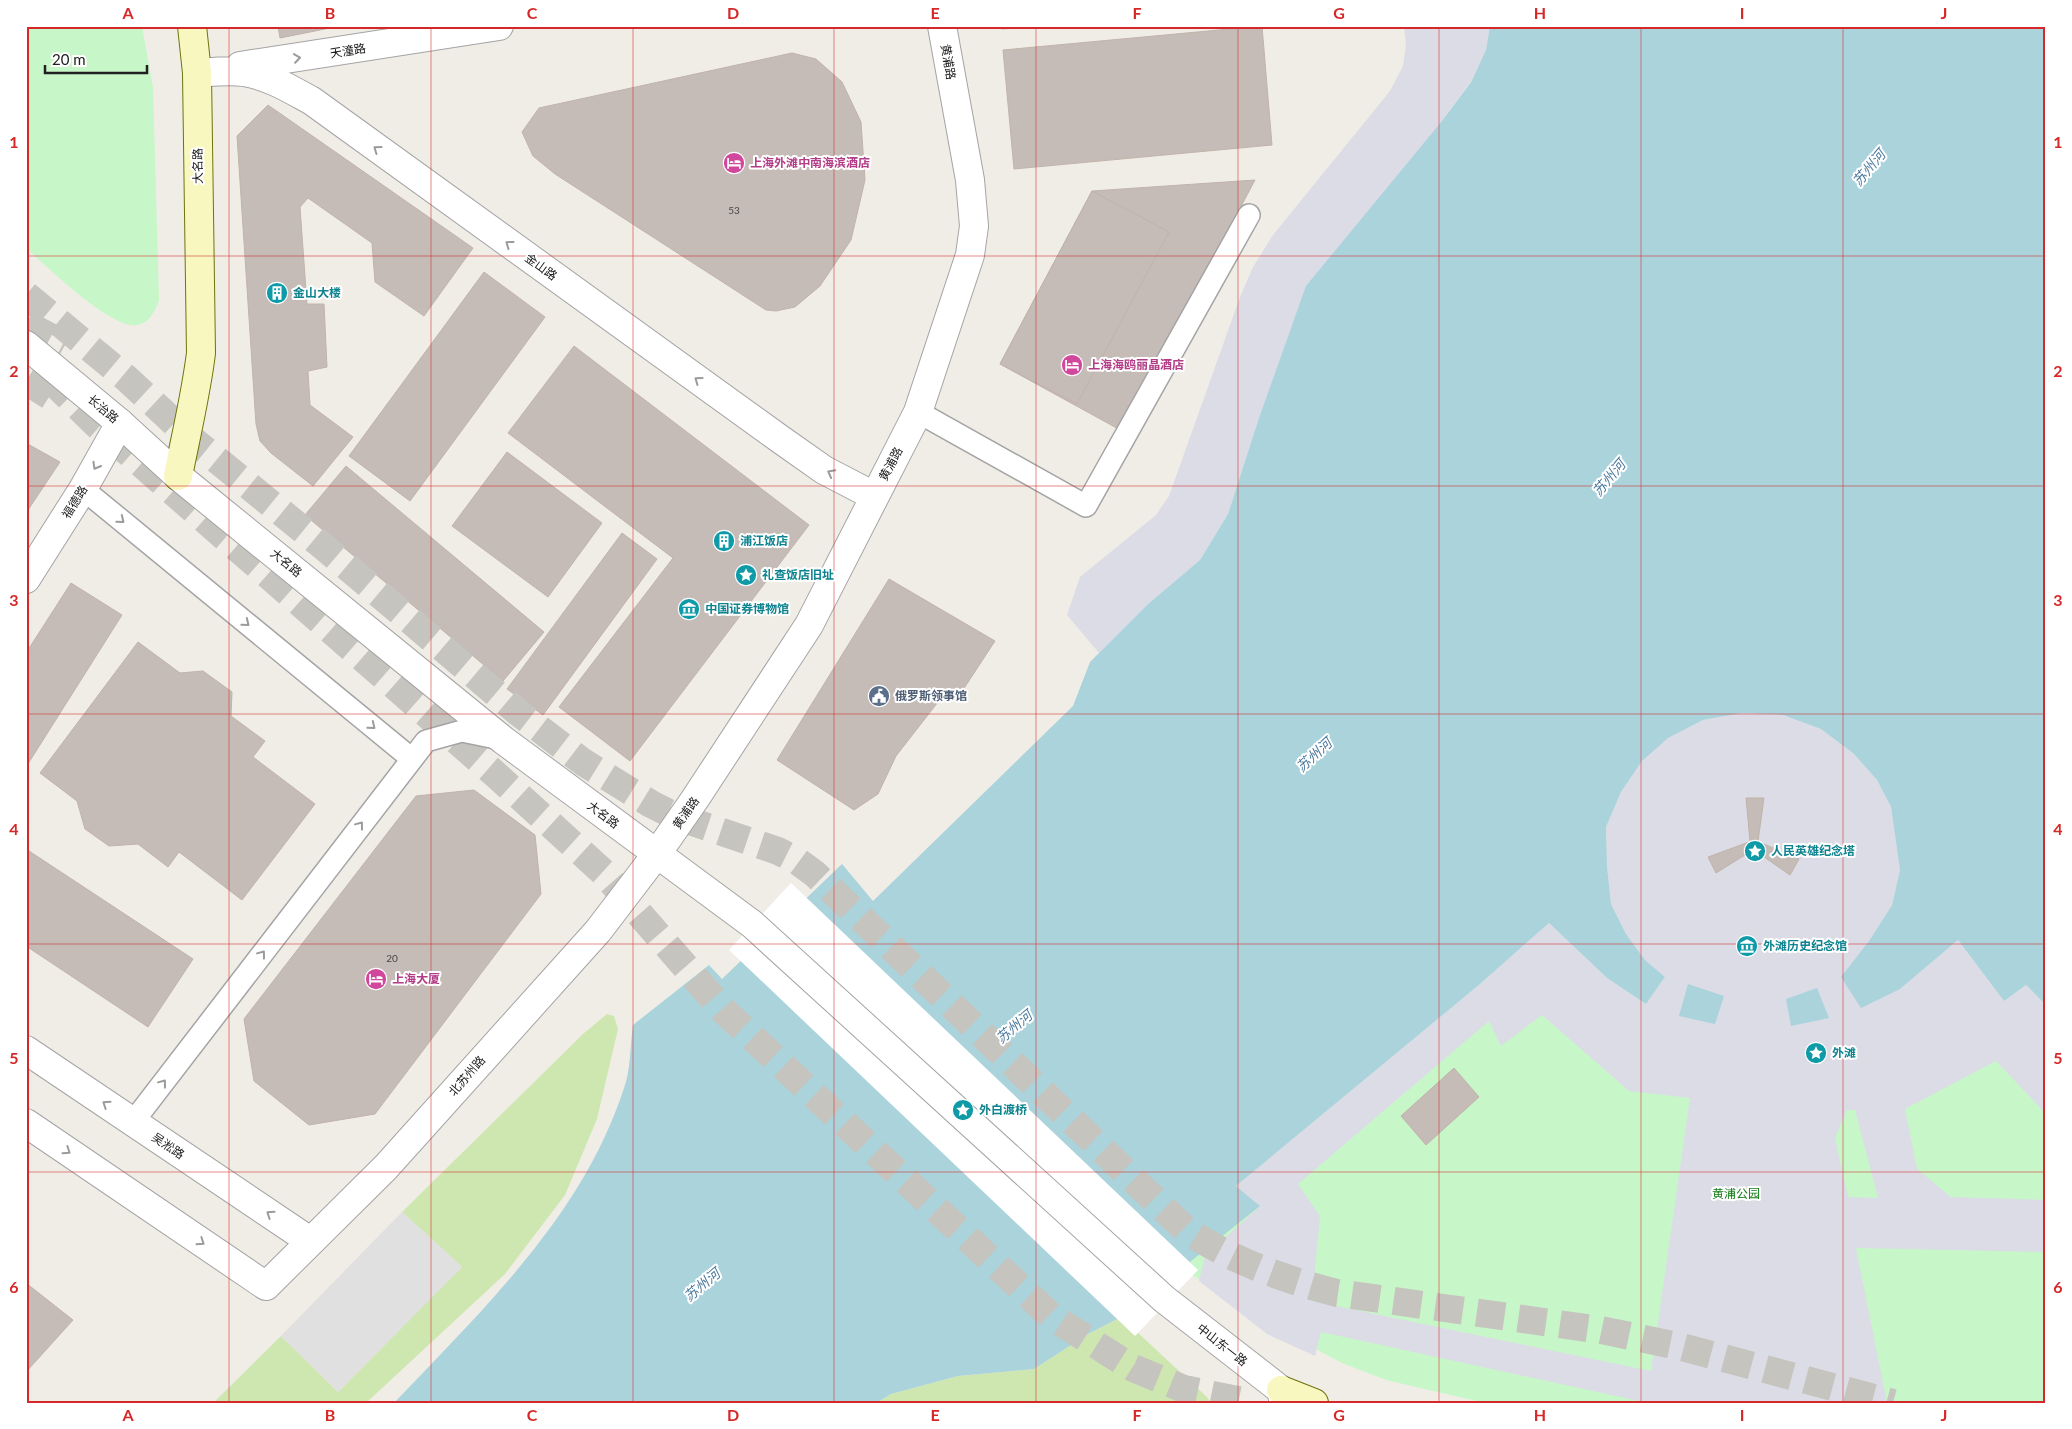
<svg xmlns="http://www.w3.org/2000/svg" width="2072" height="1429" font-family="Lato,'Noto Sans SC',sans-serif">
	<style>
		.grass { fill: #cee7b0 }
		.park { fill: #c7f7c8 }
		.parking { fill: #e0e0e0 }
		.plaza { fill: #dbdce6; fill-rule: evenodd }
		.water { fill: #aad3db }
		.pier { fill: #fff }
		.building { fill: #c5bcb7; stroke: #c1b3aa }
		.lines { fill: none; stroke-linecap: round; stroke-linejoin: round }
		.primary-tunnel { stroke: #c6c4bf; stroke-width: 28; stroke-dasharray: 28 14; stroke-linecap: butt }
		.service-casing { stroke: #a4a4a4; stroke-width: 24 }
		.minor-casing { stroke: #a4a4a4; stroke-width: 30 }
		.tertiary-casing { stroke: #a4a4a4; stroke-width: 30 }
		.secondary-casing { stroke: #6e740b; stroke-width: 30 }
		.service { stroke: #fff; stroke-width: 21 }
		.minor { stroke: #fff; stroke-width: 28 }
		.tertiary { stroke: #fff; stroke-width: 28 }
		.secondary { stroke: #f7f7bf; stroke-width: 28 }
		.oneway { stroke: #9b9b9b }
		.grid { fill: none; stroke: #d62828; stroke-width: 1; stroke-opacity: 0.55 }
		.labels { text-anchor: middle; stroke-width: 4; stroke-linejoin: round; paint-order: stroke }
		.number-label { font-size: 10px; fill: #494746 }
		.street-label { font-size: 12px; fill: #202020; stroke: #fff }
		.hotel-label { font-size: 12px; font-weight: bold; fill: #b23c85; stroke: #fff; text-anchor: start }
		.culture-label { font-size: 12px; font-weight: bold; fill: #0d838f; stroke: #fff; text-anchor: start }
		.service-label { font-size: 12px; font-weight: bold; fill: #4e5e75; stroke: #fff; text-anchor: start }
		.park-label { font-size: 12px; fill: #117b14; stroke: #fff }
		.water-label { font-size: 14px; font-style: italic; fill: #4a789c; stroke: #fff }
		.neatline { fill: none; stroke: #d62828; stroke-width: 2 }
		.grid-label { font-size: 16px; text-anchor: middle; font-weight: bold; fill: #d62828 }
	</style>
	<rect width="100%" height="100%" fill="#f0ede7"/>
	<!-- grass -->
	<path class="grass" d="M 607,1014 L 614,1016 L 618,1029 L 597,1119 L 565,1195 L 505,1274 L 366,1403 L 213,1403 L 281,1336 L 338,1392 L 462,1267 L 402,1212 L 583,1034 Z
		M 1121,1317 L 1207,1397 L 1211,1403 L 876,1403 L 891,1394 L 958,1376 L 1034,1369 L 1088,1334 Z"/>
	<!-- park -->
	<path class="park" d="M 26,26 L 142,26 L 153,87 L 159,300 C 155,311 150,323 137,325 C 112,330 46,266 26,248 Z
		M 1480,984 L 1990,1036 L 2046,1097 L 2046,1403 L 1485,1403 L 1386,1380 L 1342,1363 L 1263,1321 L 1182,1268 L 1259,1206 Z"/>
	<!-- parking -->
	<path class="parking" d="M 402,1212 L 462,1267 L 338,1392 L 281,1336 Z"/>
	<!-- plaza -->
	<path class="plaza" d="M 1404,26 L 1490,26 L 1486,50 L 1471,81 L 1442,121 L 1258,421 L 1228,514 L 1200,560 L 1148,604 L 1099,653 L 1067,615 L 1080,577 L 1156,515 L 1169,496 L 1240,297 L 1253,267 L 1273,235 L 1390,91 L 1403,66 L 1406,45 Z
		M 1742,713 L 1783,715 L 1821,729 L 1854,754 L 1877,780 L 1891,807 L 1900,870 L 1892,905 L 1869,941 L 1900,989 L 1958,940 L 2004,1001 L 2026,985 L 2046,1005 L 2046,1114 L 1996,1061 L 1905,1109 L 1917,1169 L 1951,1197 L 2046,1200 L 2046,1252 L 1856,1248 L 1887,1403 L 1640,1403 L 1639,1401 L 1321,1332 L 1315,1356 L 1267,1334 L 1199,1281 L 1205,1256 L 1260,1206 L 1236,1186 L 1480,984 L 1549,923 L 1607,978 L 1646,1004 L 1665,977 L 1645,960 L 1626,934 L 1611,904 L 1607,866 L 1606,827 L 1621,792 L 1642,761 L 1667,738 L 1703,720 ZM 1542,1015 L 1629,1091 L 1690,1098 L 1651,1371 L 1312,1301 L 1320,1216 L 1298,1184 L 1489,1021 L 1501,1046 ZM 1847,1110 L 1855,1110 L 1878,1198 L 1848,1197 L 1835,1138 Z"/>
	<!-- water -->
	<path class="water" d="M 1490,26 L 2046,26 L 2046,1005 L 2026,985 L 2004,1001 L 1958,940 L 1900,989 L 1861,1008 L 1841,977 L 1869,941 L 1892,905 L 1900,870 L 1891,807 L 1877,780 L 1854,754 L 1821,729 L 1783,715 L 1742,713 L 1703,720 L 1668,738 L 1642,761 L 1621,792 L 1606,827 L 1607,866 L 1611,904 L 1626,934 L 1645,960 L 1665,977 L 1646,1004 L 1607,978 L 1549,923 L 1480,984 L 1236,1186 L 1260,1206 L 1121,1317 L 1088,1334 L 1034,1369 L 958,1376 L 891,1394 L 876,1403 L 394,1403 C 484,1308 583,1215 624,1088 C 631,1069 630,1045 633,1025 L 709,965 L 722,979 L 842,864 L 873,901 L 1073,706 L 1090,662 L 1148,604 L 1200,560 L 1228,514 L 1258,421 L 1306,286 L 1442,121 L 1471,82 L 1486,50 Z
		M 1688,984 L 1724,996 L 1715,1024 L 1679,1016 Z
		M 1817,988 L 1829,1018 L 1791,1026 L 1786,999 Z"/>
	<!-- pier -->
	<path class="pier" d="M 791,883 L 1198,1270 L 1135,1336 L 729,950 Z"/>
	<!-- building -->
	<path class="building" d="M 278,26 L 340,26 L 280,38 Z
		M 1001,26 L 1056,26 L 1001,29 Z
		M 1262,26 L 1272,145 L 1014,169 L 1003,50 Z
		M 792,53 L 816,59 L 842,82 L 861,122 L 865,180 L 851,240 L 820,286 L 795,307 L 776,311 L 766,310 L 555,174 L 533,156 L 522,132 L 539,108 Z
		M 268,105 L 473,248 L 424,316 L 375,282 L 372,243 L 308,198 L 300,207 L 307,304 L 324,304 L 327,367 L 308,371 L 310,405 L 353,437 L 313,486 L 271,453 L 260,441 L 256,424 L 237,136 Z
		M 1255,180 L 1122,431 L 1000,364 L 1092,191 Z
		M 1092,191 L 1169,232 L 1077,404 L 1000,364 Z
		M 484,272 L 545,317 L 410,501 L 349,456 Z
		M 574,346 L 809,525 L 630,761 L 559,707 L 673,558 L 508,433 Z
		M 26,443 L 60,462 L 26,513 Z
		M 507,452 L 602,523 L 548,597 L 452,526 Z
		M 346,466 L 544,632 L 503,681 L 305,515 Z
		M 622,533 L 657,559 L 543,715 L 507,689 Z
		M 889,579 L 995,641 L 957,699 L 945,693 L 896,756 L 878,794 L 854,810 L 777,760 Z
		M 71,583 L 122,615 L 26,767 L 26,653 Z
		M 138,642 L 180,673 L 203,671 L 232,692 L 231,716 L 265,741 L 253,757 L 315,804 L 242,900 L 179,852 L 168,867 L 138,844 L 109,846 L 85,829 L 77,801 L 40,773 Z
		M 474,790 L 535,835 L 541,894 L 375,1114 L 309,1125 L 254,1081 L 244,1019 L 416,796 Z
		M 1746,798 L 1764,798 L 1758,841 L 1750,841 Z
		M 1749,842 L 1753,850 L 1716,873 L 1708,857 Z
		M 1759,842 L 1799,859 L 1790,875 L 1754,850 Z
		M 26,849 L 193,959 L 148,1027 L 26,946 Z
		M 1454,1068 L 1479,1097 L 1426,1145 L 1401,1116 Z
		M 26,1283 L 73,1320 L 26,1372 Z"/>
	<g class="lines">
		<!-- primary-tunnel -->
		<path class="primary-tunnel" d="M 26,295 L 126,378 L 194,441 L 325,548 L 519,713 L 583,762 L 651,804 L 675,816 L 778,851 L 796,860 L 815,874 L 1185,1229 C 1232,1261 1283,1279 1337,1293 L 1601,1330 L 1678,1346 L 1893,1403
			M 26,324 L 65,345
			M 49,378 L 97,425 L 495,774 L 603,872 L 724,1011 L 1052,1317 L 1133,1368 L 1184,1389 L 1252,1403
			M 26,381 L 61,403"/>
		<!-- service casing -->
		<g class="service-casing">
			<path id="service" d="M 918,412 L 1086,506 L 1249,215
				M 83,489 L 412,759
				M 133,1122 L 426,741 L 462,731 L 501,739"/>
		</g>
		<!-- minor casing -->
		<g class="minor-casing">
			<path id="minor" d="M 240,66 L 499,26
				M 197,73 C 212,72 229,70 244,72 C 269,76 290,89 312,101 L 780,439 L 824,470 L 874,496
				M 26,579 L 83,489 L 120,423
				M 26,1050 L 310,1241
				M 26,1123 L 266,1286 L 386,1167 L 598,931 L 656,855 L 695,799 L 809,625 L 918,412 L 970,255 L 974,226 L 970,180 L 942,26"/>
		</g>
		<!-- tertiary casing -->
		<g class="tertiary-casing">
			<path id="tertiary" d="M 26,345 L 120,423 L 178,476 L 503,740 L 752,924 L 1164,1299 L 1281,1390 L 1284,1403"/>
		</g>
		<!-- secondary casing -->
		<g class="secondary-casing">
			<path id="secondary" d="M 178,476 C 186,435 196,394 201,353 L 197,73 L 192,26
				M 1281,1390 L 1314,1403"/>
		</g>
		<!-- service -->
		<use href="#service" class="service"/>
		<!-- minor -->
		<use href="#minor" class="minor"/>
		<!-- tertiary -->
		<use href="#tertiary" class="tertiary"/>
		<!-- secondary -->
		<use href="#secondary" class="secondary"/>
	</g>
	<!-- one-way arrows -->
	<defs><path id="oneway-chevron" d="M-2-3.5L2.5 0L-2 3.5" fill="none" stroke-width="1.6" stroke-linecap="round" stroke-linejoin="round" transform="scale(1.25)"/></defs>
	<g class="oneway">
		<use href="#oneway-chevron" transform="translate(297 58) rotate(-8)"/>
		<use href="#oneway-chevron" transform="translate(377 149) rotate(-144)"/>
		<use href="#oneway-chevron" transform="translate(509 244) rotate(-144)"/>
		<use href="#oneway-chevron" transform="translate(698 380) rotate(-144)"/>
		<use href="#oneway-chevron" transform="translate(96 466) rotate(120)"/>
		<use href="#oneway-chevron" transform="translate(831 473) rotate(-152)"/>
		<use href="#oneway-chevron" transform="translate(121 520) rotate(39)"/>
		<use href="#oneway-chevron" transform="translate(246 623) rotate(39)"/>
		<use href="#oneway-chevron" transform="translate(372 726) rotate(39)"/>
		<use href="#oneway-chevron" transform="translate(360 825) rotate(-53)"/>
		<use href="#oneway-chevron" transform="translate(262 954) rotate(-53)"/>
		<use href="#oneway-chevron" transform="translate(163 1083) rotate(-53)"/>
		<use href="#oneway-chevron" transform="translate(106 1104) rotate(-146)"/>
		<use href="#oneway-chevron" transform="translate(67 1151) rotate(34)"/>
		<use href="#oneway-chevron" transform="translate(270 1214) rotate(-146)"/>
		<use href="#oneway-chevron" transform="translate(201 1242) rotate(34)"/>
	</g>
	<!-- grid -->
	<path class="grid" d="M 229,26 L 229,1403M 431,26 L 431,1403M 633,26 L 633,1403M 834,26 L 834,1403M 1036,26 L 1036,1403M 1238,26 L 1238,1403M 1439,26 L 1439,1403M 1641,26 L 1641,1403M 1843,26 L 1843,1403M 26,256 L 2046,256M 26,486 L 2046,486M 26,714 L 2046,714M 26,944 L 2046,944M 26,1172 L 2046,1172"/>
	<!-- icons -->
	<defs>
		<g id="hotel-disc" transform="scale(1.125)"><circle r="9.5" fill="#d1479c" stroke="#fff"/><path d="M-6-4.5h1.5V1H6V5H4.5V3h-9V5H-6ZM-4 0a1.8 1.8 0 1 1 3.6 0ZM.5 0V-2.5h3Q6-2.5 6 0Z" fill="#fff"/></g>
		<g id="building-disc" transform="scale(1.125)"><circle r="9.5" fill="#0f9aa8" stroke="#fff"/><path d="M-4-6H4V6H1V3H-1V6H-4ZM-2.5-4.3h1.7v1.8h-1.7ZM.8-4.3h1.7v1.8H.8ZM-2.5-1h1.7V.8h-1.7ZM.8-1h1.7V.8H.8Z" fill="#fff"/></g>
		<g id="sight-disc" transform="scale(1.125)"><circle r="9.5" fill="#0f9aa8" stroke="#fff"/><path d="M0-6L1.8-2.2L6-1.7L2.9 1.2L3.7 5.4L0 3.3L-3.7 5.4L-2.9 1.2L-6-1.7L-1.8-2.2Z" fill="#fff"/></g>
		<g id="museum-disc" transform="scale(1.125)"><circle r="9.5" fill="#0f9aa8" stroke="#fff"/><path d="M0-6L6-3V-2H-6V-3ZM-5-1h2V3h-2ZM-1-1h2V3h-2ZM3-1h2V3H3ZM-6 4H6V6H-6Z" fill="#fff"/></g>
		<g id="civic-disc" transform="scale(1.125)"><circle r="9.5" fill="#5c6f8a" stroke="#fff"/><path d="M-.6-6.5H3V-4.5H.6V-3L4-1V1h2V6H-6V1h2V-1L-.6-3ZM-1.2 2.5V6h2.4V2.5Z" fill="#fff"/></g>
	</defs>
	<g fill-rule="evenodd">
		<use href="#hotel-disc" x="734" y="163"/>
		<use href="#building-disc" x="277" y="293"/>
		<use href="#hotel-disc" x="1072" y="365"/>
		<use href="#building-disc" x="724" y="541"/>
		<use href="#sight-disc" x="746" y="575"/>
		<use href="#museum-disc" x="689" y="609"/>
		<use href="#civic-disc" x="879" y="696"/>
		<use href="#sight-disc" x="1755" y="851"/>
		<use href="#museum-disc" x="1747" y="946"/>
		<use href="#hotel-disc" x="376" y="979"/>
		<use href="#sight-disc" x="1816" y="1053"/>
		<use href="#sight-disc" x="963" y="1110"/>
	</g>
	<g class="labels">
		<!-- number labels -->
		<g class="number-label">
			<text x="734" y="214">53</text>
			<text x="392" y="962">20</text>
		</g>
		<!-- street labels -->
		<g class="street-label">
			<text transform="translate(348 51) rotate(-9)" y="4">天潼路</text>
			<text transform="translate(948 62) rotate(80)" y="4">黄浦路</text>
			<text transform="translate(198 166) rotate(-91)" y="4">大名路</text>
			<text transform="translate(541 267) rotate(36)" y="4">金山路</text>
			<text transform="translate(103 409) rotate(40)" y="4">长治路</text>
			<text transform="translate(891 464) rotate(-62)" y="4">黄浦路</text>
			<text transform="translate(75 502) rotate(-58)" y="4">福德路</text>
			<text transform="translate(286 563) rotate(39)" y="4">大名路</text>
			<text transform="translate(686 813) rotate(-55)" y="4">黄浦路</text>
			<text transform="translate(603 815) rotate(37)" y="4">大名路</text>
			<text transform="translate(467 1076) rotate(-49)" y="4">北苏州路</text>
			<text transform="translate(168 1146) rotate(34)" y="4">吴淞路</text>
			<text transform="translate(1222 1345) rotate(38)" y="4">中山东一路</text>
		</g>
		<!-- hotel labels -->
		<g class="hotel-label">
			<text x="750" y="167">上海外滩中南海滨酒店</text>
			<text x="1088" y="369">上海海鸥丽晶酒店</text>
			<text x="392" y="983">上海大厦</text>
		</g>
		<!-- culture labels -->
		<g class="culture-label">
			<text x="293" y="297">金山大楼</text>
			<text x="740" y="545">浦江饭店</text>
			<text x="762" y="579">礼查饭店旧址</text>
			<text x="705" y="613">中国证券博物馆</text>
			<text x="1771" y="855">人民英雄纪念塔</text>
			<text x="1763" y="950">外滩历史纪念馆</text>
			<text x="1832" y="1057">外滩</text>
			<text x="979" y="1114">外白渡桥</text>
		</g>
		<!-- service labels -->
		<g class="service-label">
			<text x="895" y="700">俄罗斯领事馆</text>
		</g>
		<!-- park labels -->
		<g class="park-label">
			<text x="1736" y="1198">黄浦公园</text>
		</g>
		<!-- water labels -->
		<g class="water-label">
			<text transform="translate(1869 168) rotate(-50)" y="5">苏州河</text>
			<text transform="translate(1609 478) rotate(-50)" y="5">苏州河</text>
			<text transform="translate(1314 755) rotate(-42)" y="5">苏州河</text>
			<text transform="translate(1014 1027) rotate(-40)" y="5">苏州河</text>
			<text transform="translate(702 1285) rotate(-40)" y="5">苏州河</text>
		</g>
	</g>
	<!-- border -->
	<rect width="2072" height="1429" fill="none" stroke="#ffffff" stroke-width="55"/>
	<!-- scale -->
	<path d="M45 65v8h102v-8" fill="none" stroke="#202020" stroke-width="2.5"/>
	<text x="52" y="65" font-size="15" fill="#202020" stroke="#ffffff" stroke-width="4" paint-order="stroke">20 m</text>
	<rect x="28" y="28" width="2016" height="1374" class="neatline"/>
	<g class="grid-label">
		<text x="128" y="19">A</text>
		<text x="330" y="19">B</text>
		<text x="532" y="19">C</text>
		<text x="733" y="19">D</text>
		<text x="935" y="19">E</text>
		<text x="1137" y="19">F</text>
		<text x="1339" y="19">G</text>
		<text x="1540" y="19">H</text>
		<text x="1742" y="19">I</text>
		<text x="1944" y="19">J</text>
		<text x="14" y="148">1</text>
		<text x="2058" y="148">1</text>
		<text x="14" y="377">2</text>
		<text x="2058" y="377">2</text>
		<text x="14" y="606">3</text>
		<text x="2058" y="606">3</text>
		<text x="14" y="835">4</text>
		<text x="2058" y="835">4</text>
		<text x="14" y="1064">5</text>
		<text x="2058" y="1064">5</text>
		<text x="14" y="1293">6</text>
		<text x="2058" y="1293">6</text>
		<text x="128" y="1421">A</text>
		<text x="330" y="1421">B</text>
		<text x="532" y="1421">C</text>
		<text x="733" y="1421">D</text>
		<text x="935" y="1421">E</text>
		<text x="1137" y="1421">F</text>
		<text x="1339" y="1421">G</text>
		<text x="1540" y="1421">H</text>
		<text x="1742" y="1421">I</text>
		<text x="1944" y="1421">J</text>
	</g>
</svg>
